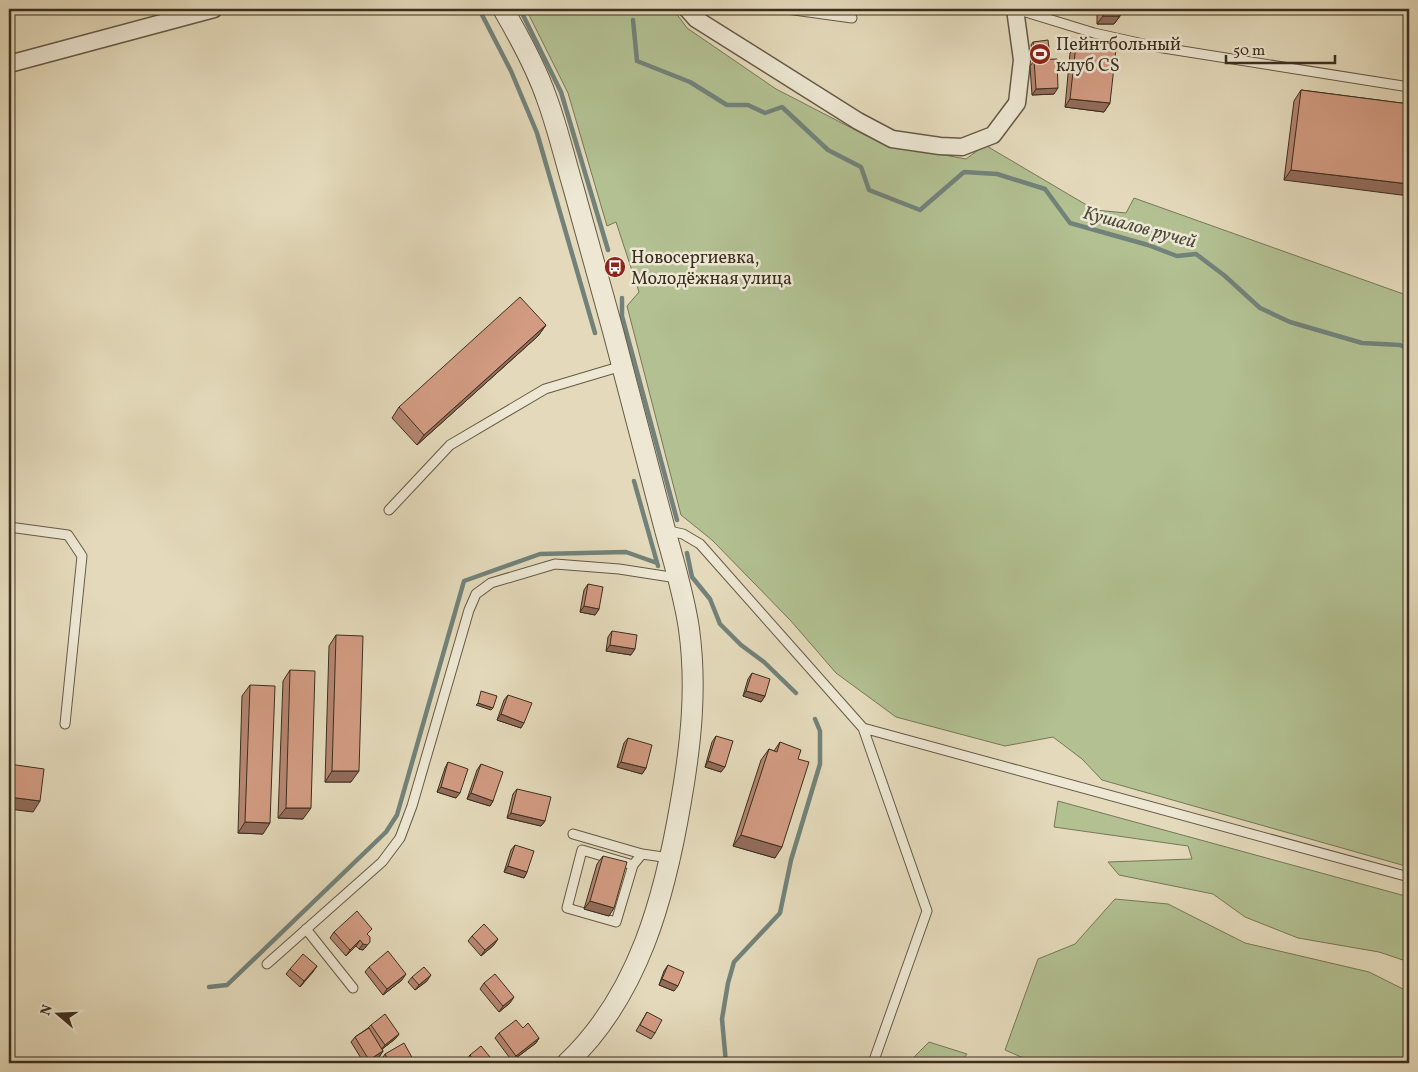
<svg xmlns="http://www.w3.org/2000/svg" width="1418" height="1072" font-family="Vollkorn,serif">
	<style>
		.green { fill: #b2c092; stroke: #767858 }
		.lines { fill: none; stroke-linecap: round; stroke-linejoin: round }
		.stream { stroke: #72827a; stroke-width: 4.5 }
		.service-casing { stroke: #655a46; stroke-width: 11 }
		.minor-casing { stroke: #655a46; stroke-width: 19 }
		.tertiary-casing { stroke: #655a46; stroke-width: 22 }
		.service { stroke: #ede7d3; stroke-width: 9 }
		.minor { stroke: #ede7d3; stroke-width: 16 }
		.tertiary { stroke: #ede7d3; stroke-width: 20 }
		.wall { fill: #b58570; stroke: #3b2f1f }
		.shaded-wall { fill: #936c5b; stroke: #3b2f1f }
		.building { fill: #d29b82; stroke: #3b2f1f }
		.labels { text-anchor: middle; stroke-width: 5; stroke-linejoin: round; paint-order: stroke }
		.poi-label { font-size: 18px; fill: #3b2f1f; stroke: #ede7d3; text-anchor: start }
		.water-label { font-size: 19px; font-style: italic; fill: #4d4b3d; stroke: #ede7d3 }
	</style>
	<rect width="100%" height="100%" fill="#e4dabb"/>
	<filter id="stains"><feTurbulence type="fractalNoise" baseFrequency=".004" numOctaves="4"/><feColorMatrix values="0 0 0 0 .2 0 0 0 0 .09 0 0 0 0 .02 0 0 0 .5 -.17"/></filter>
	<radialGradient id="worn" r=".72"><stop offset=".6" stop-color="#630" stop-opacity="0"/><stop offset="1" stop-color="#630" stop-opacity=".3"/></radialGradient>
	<!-- green -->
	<path class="green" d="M 526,9 L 673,9 L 687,28 L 776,89 L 867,136 L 922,151 L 966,159 L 985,145 L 1095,210 L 1126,213 L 1134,198 L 1409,296 L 1409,867 L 1102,780 L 1082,759 L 1053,737 L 1005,746 L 896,717 L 836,673 L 791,621 L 712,540 L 681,515 L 627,306 L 639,292 L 616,222 L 607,226 L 568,93 Z
		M 1058,801 L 1409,897 L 1409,962 L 1379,952 L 1298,938 L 1245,917 L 1213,894 L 1119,875 L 1108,862 L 1192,859 L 1188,846 L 1054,827 Z
		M 1115,899 L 1168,904 L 1245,943 L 1369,972 L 1409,992 L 1409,1063 L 1035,1063 L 1005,1050 L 1038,959 L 1075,944 Z
		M 929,1042 L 967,1054 L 960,1063 L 908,1063 Z"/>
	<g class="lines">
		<!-- stream -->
		<path class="stream" d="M 479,9 L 511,71 L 537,133 L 595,333
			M 520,9 L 561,92 L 608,250
			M 633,20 L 637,61 L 690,82 L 727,105 L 748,105 L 765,113 L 782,107 L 828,150 L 861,167 L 869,190 L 920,210 L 964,172 L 997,174 L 1045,189 L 1070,223 L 1148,245 L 1177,256 L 1196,254 L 1225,276 L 1260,308 L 1290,322 L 1362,343 L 1400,345 L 1409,349
			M 622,298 L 622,316 L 677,520
			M 634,481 L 658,566
			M 687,553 L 692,577 L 710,599 L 720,624 L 741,645 L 764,662 L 796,693
			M 209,987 L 227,985 L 386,832 L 397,815 L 464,581 L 540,554 L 626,552 L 657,563
			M 726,1063 L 722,1019 L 728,983 L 734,962 L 780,913 L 791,860 L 820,764 L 820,731 L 815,719"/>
		<!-- service casing -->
		<g class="service-casing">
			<path id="service" d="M 787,9 L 852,18
				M 1016,9 L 1094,33 L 1157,47 L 1409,87
				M 389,510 L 450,445 L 545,389 L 622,366
				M 9,527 L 68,535 L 82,556 L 65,724
				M 665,530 L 683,534 L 700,544 L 863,728 L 927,911 L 873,1063
				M 863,728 L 1409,877
				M 573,834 L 642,854 L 670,858
				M 633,865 L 582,850 L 567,908 L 616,922 L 633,865 L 642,854
				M 306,929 L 353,988
				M 267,964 L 382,862 L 400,838 L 412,806 L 469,610 L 476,594 L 491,583 L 555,564 L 619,569 L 677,578"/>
		</g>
		<!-- minor casing -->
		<g class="minor-casing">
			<path id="minor" d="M 687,9 L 696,19 L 858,121 L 892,139 L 940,146 L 962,147 L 993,135 L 1017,103 L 1022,60 L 1015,9
				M 9,64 L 214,9"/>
		</g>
		<!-- tertiary casing -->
		<g class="tertiary-casing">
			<path id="tertiary" d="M 503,9 C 520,38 536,67 547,99 C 558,129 565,160 574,190 C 587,237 600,284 613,331 C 630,396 647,461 664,526 C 673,560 684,594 689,629 C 697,687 691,744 681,801 C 665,896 639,995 567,1063"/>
		</g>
		<!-- service -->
		<use href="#service" class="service"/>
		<!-- minor -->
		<use href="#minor" class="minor"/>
		<!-- tertiary -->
		<use href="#tertiary" class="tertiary"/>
	</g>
	<!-- wall -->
	<path class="wall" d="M 1097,9 L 1120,9 L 1120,16 L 1114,24 L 1097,24 Z
		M 1033,42 L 1050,56 L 1048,58 L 1037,60 L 1054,94 L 1032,95 L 1030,66 L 1034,61 L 1031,45 Z
		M 1076,45 L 1110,103 L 1104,112 L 1065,107 L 1070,53 Z
		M 1301,90 L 1409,104 L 1284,180 L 1294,101 Z
		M 546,325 L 538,336 L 417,445 L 392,418 L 399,407 Z
		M 588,584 L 599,609 L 595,615 L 580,612 L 584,590 Z
		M 612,631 L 631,655 L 606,651 L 608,637 Z
		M 336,635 L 351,782 L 325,782 L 329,646 Z
		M 290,670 L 303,819 L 278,818 L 283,681 Z
		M 752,673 L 765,696 L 761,702 L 743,696 L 748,679 Z
		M 250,685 L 263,834 L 238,833 L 242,696 Z
		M 508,695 L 521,728 L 497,720 L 504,700 Z
		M 716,736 L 721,772 L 705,767 L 712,742 Z
		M 628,738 L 646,768 L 642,774 L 617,767 L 624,743 Z
		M 780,742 L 798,759 L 775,858 L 733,846 L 761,760 L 769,749 L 774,751 Z
		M 448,762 L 456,798 L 437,792 L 445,768 Z
		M 481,764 L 493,801 L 490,806 L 467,799 L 477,770 Z
		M 517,789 L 545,821 L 541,826 L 507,818 L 513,794 Z
		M 515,845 L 527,872 L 524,878 L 504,872 L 511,850 Z
		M 603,856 L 609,916 L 584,909 L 597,864 Z
		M 334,932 L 368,935 L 366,947 L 363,950 L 359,949 L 356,946 L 346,956 L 330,938 Z
		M 472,936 L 494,945 L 481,956 L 468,941 Z
		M 668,965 L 674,991 L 659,985 L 664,971 Z
		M 317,966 L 300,987 L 286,974 L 290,969 Z
		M 369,967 L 402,980 L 383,995 L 365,972 Z
		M 412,977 L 427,981 L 415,990 L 408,982 Z
		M 484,983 L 510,1003 L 499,1012 L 480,989 Z
		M 647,1012 L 655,1033 L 651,1039 L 636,1031 Z
		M 371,1025 L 399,1034 L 395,1039 L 382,1049 L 383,1051 L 379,1057 L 369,1063 L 364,1063 L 351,1042 L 355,1037 L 368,1028 Z
		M 523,1028 L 539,1038 L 536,1043 L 512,1061 L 495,1038 L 499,1033 Z
		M 385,1054 L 414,1061 L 412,1063 L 383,1063 L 381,1060 Z
		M 470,1055 L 495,1063 L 468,1063 L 466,1060 Z"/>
	<!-- shaded-wall -->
	<path class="shaded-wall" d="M 1103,16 L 1120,16 L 1114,24 L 1097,24 Z
		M 1050,56 L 1048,58 L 1034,61 L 1036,58 Z
		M 1058,88 L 1054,94 L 1032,95 L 1036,89 Z
		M 1070,99 L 1110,103 L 1104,112 L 1065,107 Z
		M 1291,170 L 1409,184 L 1409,196 L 1284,180 Z
		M 546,325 L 538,336 L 417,445 L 424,435 Z
		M 584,606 L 599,609 L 595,615 L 580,612 Z
		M 610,645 L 635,649 L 631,655 L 606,651 Z
		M 746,691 L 765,696 L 761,702 L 743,696 Z
		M 478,703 L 493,708 L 491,710 L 476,705 Z
		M 501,714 L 524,723 L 521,728 L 497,720 Z
		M 708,761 L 725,767 L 721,772 L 705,767 Z
		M 621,762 L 646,768 L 642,774 L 617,767 Z
		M 332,771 L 359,771 L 351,782 L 325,782 Z
		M 441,787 L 460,793 L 456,798 L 437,792 Z
		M 471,793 L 493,801 L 490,806 L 467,799 Z
		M 9,797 L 40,801 L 33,812 L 9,809 Z
		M 286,808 L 311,808 L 303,819 L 278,818 Z
		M 511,813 L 545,821 L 541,826 L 507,818 Z
		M 245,822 L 270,823 L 263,834 L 238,833 Z
		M 741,835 L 782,847 L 775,858 L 733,846 Z
		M 508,866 L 527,872 L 524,878 L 504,872 Z
		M 590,901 L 614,908 L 609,916 L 584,909 Z
		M 498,939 L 494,945 L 481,956 L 485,950 Z
		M 360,940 L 356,946 L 346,956 L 350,950 Z
		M 370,942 L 363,950 L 359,949 L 363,944 Z
		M 317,966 L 313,972 L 300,987 L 304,981 Z
		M 406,974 L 402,980 L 383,995 L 387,989 Z
		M 431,975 L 427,981 L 415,990 L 419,985 Z
		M 662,979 L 678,986 L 674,991 L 659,985 Z
		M 514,997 L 510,1003 L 499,1012 L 503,1006 Z
		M 399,1034 L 395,1039 L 381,1050 L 385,1045 Z
		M 539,1038 L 536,1043 L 512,1061 L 516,1056 Z
		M 383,1051 L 379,1057 L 369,1063 L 367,1063 L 369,1060 Z"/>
	<!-- building -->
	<path class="building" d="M 1103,9 L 1120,9 L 1120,16 L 1103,16 Z
		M 1048,40 L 1050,56 L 1036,58 L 1033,42 Z
		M 1076,45 L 1116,49 L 1110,103 L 1070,99 Z
		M 1057,59 L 1058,88 L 1036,89 L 1034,60 Z
		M 1301,90 L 1409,104 L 1409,184 L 1291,170 Z
		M 520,297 L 546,325 L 424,435 L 399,407 Z
		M 588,584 L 603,587 L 599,609 L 584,606 Z
		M 612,631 L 637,635 L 635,649 L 610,645 Z
		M 336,635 L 363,636 L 359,771 L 332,771 Z
		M 290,670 L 315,671 L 311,808 L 286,808 Z
		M 752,673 L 770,679 L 765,696 L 746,691 Z
		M 250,685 L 275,686 L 270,823 L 245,822 Z
		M 481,691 L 497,696 L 493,708 L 478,703 Z
		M 508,695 L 532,703 L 524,723 L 501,714 Z
		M 716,736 L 733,741 L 725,767 L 708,761 Z
		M 628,738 L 652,745 L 646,768 L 621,762 Z
		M 780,742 L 801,750 L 798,759 L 809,762 L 782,847 L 741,835 L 769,749 L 777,752 Z
		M 448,762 L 468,769 L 460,793 L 441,787 Z
		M 9,764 L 44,769 L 40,801 L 9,797 Z
		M 481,764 L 503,772 L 493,801 L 471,793 Z
		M 517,789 L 551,797 L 545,821 L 511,813 Z
		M 515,845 L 534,851 L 527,872 L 508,866 Z
		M 603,856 L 627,862 L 614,908 L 590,901 Z
		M 357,911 L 372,929 L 367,934 L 370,937 L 370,942 L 367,945 L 363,944 L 360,940 L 350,950 L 334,932 Z
		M 484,924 L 498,939 L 485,950 L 472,936 Z
		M 388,951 L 406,974 L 387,989 L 369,967 Z
		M 303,954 L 317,966 L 304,981 L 290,969 Z
		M 668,965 L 684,972 L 678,986 L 662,979 Z
		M 424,967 L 431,975 L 419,985 L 412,977 Z
		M 495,974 L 514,997 L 503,1006 L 484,983 Z
		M 647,1012 L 662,1020 L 655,1033 L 640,1025 Z
		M 385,1014 L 399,1034 L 385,1045 L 371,1025 Z
		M 516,1020 L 523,1028 L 528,1023 L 539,1038 L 516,1056 L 499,1033 Z
		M 369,1028 L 383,1051 L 369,1060 L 355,1037 Z
		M 404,1043 L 414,1061 L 410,1063 L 390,1063 L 385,1054 Z
		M 481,1046 L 495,1063 L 476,1063 L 470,1055 Z"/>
	<!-- icons -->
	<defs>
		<g id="stadium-disc" transform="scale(1.125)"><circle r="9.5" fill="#8f2418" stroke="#ede7d3"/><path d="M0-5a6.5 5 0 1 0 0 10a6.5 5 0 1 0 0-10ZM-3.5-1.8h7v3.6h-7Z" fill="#fff"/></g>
		<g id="bus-disc" transform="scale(1.125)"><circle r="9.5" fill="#8f2418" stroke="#ede7d3"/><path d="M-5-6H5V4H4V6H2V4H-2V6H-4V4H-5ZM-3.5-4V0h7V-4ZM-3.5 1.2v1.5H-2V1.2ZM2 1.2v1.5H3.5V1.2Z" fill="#fff"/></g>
	</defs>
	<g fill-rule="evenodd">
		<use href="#stadium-disc" x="1040" y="54"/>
		<use href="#bus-disc" x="615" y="267"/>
	</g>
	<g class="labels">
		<!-- poi labels -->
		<g class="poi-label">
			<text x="1056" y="50">Пейнтбольный<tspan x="1056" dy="21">клуб CS</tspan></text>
			<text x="631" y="263">Новосергиевка,<tspan x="631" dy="21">Молодёжная улица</tspan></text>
		</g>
		<!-- water labels -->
		<g class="water-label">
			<text transform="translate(1140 226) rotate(15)" y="7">Кушалов ручей</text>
		</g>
	</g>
	<!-- margin -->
	<rect width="1418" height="1072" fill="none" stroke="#e4dabb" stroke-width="30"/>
	<rect x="10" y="10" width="1398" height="1052" fill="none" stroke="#3b2f1f" stroke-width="2.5"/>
	<rect x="15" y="15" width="1388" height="1042" fill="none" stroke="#3b2f1f"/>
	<!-- north arrow -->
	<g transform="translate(58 1014) rotate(289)" stroke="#ede7d3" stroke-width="4" paint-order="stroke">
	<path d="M0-4L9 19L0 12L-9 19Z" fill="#3b2f1f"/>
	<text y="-8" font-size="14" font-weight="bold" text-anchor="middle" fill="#3b2f1f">N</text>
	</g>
	<!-- scale -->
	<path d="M1226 55v8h109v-8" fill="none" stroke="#3b2f1f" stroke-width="2.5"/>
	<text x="1233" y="55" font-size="15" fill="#3b2f1f" stroke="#ede7d3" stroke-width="4" paint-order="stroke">50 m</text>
	<rect width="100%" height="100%" filter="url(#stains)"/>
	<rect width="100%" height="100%" fill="url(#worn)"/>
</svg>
